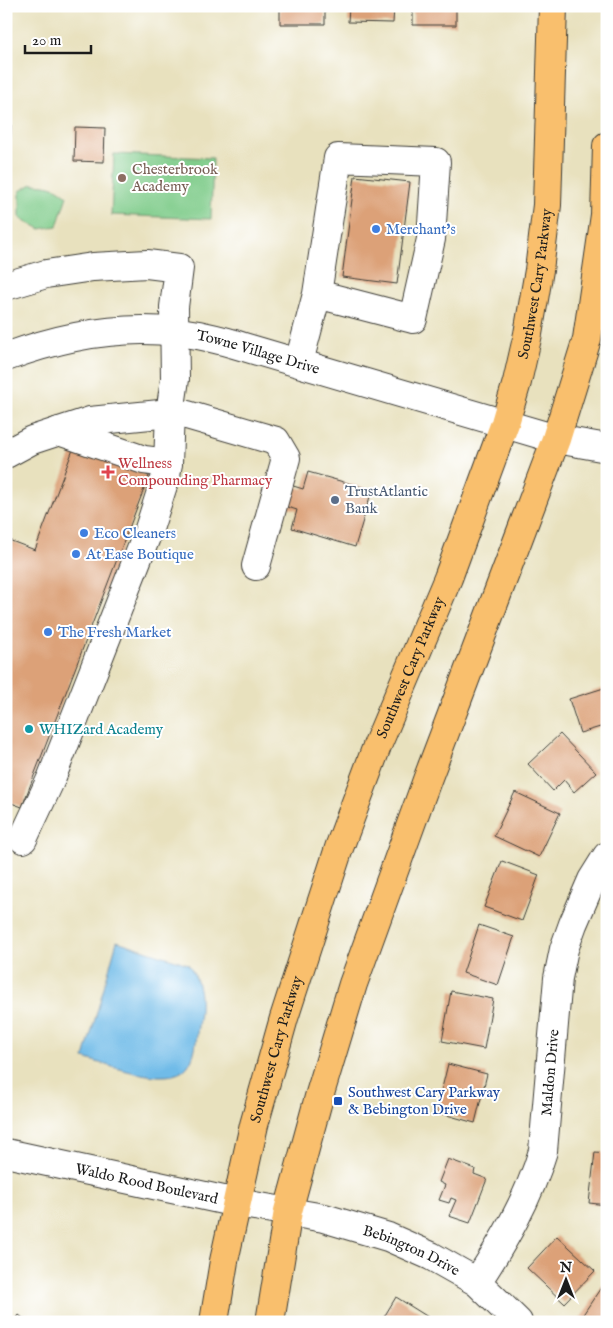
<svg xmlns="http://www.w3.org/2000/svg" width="613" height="1328" font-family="'IM FELL English',serif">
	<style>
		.green { fill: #80cc8b; stroke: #4e7454 }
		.water { fill: #6fbbe8; stroke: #466c82 }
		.building { fill: #dca178 }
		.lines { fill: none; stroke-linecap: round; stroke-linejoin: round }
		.minor-casing { stroke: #3b3a34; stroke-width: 30 }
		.major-casing { stroke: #3b3a34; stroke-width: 30 }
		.minor { stroke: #fff; stroke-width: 28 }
		.major { stroke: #f9bf6d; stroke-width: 28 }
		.education-dot { fill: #8d6e63; stroke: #fff; stroke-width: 2 }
		.shop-dot { fill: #3f7fe0; stroke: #fff; stroke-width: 2 }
		.health-dot { fill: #e0444e; stroke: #fff; stroke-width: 2 }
		.service-dot { fill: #5c6f8a; stroke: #fff; stroke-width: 2 }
		.culture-dot { fill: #0f9aa8; stroke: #fff; stroke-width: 2 }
		.transit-dot { fill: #1a4fb4; stroke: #fff; stroke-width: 2 }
		.labels { text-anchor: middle; stroke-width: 4; stroke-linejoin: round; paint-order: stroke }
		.education-label { font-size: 15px; fill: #785e54; stroke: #fff; text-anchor: start }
		.shop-label { font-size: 15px; fill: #366cbe; stroke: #fff; text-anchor: start }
		.street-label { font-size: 15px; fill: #1c1c1c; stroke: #fff }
		.health-label { font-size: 15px; fill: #be3a42; stroke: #fff; text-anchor: start }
		.service-label { font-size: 15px; fill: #4e5e75; stroke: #fff; text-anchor: start }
		.culture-label { font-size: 15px; fill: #0d838f; stroke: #fff; text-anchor: start }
		.transit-label { font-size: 15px; fill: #164399; stroke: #fff; text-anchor: start }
	</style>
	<rect width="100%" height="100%" fill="#fff"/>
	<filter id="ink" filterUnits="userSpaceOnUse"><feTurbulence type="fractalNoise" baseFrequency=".02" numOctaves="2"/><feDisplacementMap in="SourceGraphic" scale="10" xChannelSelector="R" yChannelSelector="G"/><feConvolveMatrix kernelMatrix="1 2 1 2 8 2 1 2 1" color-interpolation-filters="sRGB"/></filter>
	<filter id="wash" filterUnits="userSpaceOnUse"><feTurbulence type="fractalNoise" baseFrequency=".0096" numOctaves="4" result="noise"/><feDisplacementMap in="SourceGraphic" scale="20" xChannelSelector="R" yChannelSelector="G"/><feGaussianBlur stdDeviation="1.12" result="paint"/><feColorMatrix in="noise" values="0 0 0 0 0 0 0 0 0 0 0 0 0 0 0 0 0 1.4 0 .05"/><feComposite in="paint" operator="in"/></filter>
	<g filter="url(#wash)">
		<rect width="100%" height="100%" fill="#e8e1be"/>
		<!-- green -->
		<path class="green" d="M 114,154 L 213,158 L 211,219 L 111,215 Z
			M 32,184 C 47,185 56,185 67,196 L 57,226 L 40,229 L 20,218 L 20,191 Z"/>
		<!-- water -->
		<path class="water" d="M 117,941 L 188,964 C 202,983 202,1004 198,1026 C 196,1040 196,1056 187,1067 C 170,1089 107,1065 84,1058 Z"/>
		<g id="blocks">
			<!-- building -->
			<path class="building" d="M 280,6 L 325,6 L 325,24 L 280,24 Z
				M 349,6 L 394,6 L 393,23 L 348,22 Z
				M 413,6 L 456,6 L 456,25 L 413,25 Z
				M 6,124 L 11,125 L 8,210 L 6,210 Z
				M 75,127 L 105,128 L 104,162 L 74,161 Z
				M 355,176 L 410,182 L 397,284 L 342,277 Z
				M 74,447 L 149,476 L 22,807 L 6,801 L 6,539 L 35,550 Z
				M 308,472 L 372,490 L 355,547 L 292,528 L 297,510 L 268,501 L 274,480 L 303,489 Z
				M 607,687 L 607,725 L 580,733 L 569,699 Z
				M 560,734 L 596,772 L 574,792 L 564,780 L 553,791 L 528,764 Z
				M 515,792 L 560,813 L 539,857 L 494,836 Z
				M 502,861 L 539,875 L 522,921 L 484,907 Z
				M 479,925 L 514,937 L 498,985 L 463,973 Z
				M 451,991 L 493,999 L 484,1049 L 442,1041 Z
				M 604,1024 L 607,1024 L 607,1064 L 604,1064 Z
				M 448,1064 L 487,1074 L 475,1123 L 436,1112 Z
				M 595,1152 L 607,1153 L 607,1205 L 589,1203 Z
				M 448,1159 L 475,1169 L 474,1174 L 487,1179 L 470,1223 L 449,1216 L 456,1200 L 451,1198 L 449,1203 L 439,1200 L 445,1185 L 439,1182 Z
				M 557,1236 L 595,1271 L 564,1303 L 527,1268 Z
				M 606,1280 L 607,1322 L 578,1322 Z
				M 396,1297 L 436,1322 L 381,1322 Z
				M 19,1315 L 28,1322 L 14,1322 Z"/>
		</g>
	</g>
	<g filter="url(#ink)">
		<use href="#blocks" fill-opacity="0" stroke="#3b3a34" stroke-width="1"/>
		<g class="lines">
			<!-- minor casing -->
			<g class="minor-casing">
				<g id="minor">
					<path d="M 6,286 L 46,274 L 93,267 L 147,264 L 179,268 L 174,307 L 175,379 L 170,413 L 168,463 L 166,476 L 148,532 L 51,779 L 23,839"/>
					<path id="s1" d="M 6,357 C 60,337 119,325 176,332 C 200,334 222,340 244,347 L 556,439 L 607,448"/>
					<path d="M 299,362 L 317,294 L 338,158 L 436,162 L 431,239 L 413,319 L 317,294"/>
					<path d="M 59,431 L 144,460 L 168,463"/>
					<path d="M 6,454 L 32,440 L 90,421 L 170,413 L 187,415 L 276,441 L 286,458 L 256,566"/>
					<path id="s2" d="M 6,1153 L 237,1203 L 324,1218 L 388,1237 L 431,1256 L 477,1282 L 518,1322"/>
					<path id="s3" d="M 477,1282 C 504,1241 529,1198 543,1151 L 558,978 L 564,949 L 573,924 L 592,880 L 607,856"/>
				</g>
			</g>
			<!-- major casing -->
			<g class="major-casing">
				<g id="major">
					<path id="s4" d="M 214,1322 L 224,1261 L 254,1125 L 284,1018 L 339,848 L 377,746 L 448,578 L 505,423 L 517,382 L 528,334 L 539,270 L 547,205 L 553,6"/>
					<path d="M 270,1322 L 288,1211 L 319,1097 L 353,984 L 427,780 L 556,439 L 587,339 L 605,215 L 607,146"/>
				</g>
			</g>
			<!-- minor -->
			<use href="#minor" class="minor"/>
			<!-- major -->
			<use href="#major" class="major"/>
		</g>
	</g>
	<!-- markers -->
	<circle class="education-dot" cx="122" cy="178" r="5"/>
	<g class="shop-dot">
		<circle cx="376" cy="229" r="5"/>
		<circle cx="84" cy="533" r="5"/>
		<circle cx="76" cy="554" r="5"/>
		<circle cx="48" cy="632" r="5"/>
	</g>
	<path class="health-dot" d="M105.5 464.5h5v5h5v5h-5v5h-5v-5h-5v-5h5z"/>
	<circle class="service-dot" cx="335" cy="500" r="5"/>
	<circle class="culture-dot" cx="29" cy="729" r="5"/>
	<rect class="transit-dot" x="333" y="1096" width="10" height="10" rx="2.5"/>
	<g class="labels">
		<!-- education labels -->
		<g class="education-label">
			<text x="132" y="174">Chesterbrook<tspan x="132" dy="17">Academy</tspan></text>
		</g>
		<!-- shop labels -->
		<g class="shop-label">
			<text x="386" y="234">Merchant's</text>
			<text x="94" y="538">Eco Cleaners</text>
			<text x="86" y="559">At Ease Boutique</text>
			<text x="58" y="637">The Fresh Market</text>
		</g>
		<!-- street labels -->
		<g class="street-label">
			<text dy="5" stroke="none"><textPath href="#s4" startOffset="1090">Southwest Cary Parkway</textPath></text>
			<text dy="5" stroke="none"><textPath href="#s1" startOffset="258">Towne Village Drive</textPath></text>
			<text dy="5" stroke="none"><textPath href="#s4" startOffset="685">Southwest Cary Parkway</textPath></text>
			<text dy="5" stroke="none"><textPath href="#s4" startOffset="280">Southwest Cary Parkway</textPath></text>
			<text dy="5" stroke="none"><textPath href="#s3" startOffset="226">Maldon Drive</textPath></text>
			<text dy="5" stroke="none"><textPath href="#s2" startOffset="144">Waldo Rood Boulevard</textPath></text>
			<text dy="5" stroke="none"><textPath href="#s2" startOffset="418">Bebington Drive</textPath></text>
		</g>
		<!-- health labels -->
		<g class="health-label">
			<text x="118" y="468">Wellness<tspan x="118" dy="17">Compounding Pharmacy</tspan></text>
		</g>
		<!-- service labels -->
		<g class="service-label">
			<text x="345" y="496">TrustAtlantic<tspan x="345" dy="17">Bank</tspan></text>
		</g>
		<!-- culture labels -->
		<g class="culture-label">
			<text x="39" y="734">WHIZard Academy</text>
		</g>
		<!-- transit labels -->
		<g class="transit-label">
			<text x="348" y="1097">Southwest Cary Parkway<tspan x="348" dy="17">&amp; Bebington Drive</tspan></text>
		</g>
	</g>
	<!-- margin -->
	<rect width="613" height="1328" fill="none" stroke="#fff" stroke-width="25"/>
	<!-- north arrow -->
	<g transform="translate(566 1280)" stroke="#ffffff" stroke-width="4" paint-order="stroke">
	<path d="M0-4L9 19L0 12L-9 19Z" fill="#1c1c1c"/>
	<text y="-8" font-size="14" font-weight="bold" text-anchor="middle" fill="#1c1c1c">N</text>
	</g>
	<!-- scale -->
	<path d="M25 45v8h66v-8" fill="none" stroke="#1c1c1c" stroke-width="2.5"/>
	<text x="32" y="45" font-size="15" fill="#1c1c1c" stroke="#ffffff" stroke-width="4" paint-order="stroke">20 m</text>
</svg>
